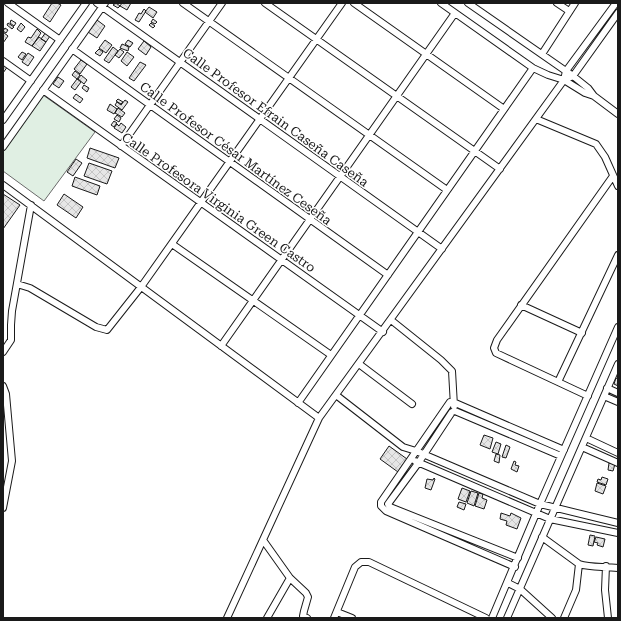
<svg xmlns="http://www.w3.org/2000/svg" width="621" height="621" font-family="'Roboto Serif',serif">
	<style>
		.park { fill: #e0efe3; stroke: #6a6a6a }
		.building { fill: url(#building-cross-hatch); stroke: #1a1a1a }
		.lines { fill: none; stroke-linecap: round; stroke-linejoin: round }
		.street-casing { stroke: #1a1a1a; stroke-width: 8 }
		.street { stroke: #fff; stroke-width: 6 }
		.labels { text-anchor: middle; stroke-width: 3; stroke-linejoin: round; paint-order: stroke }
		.street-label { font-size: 13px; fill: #1a1a1a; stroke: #fff }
	</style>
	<defs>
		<pattern id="building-cross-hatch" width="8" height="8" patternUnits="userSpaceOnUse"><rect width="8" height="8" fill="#e6e6e6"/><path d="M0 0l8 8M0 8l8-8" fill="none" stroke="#c5c5c5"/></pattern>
	</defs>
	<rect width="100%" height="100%" fill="#fff"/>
	<!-- park -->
	<path class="park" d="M 43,95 L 95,132 L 44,201 L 3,171 L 3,151 Z"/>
	<!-- building -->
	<path class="building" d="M 52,3 L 57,3 L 61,5 L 50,22 L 43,17 Z
		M 116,3 L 120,6 L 118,8 L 113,5 Z
		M 122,3 L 131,3 L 127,10 L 120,6 Z
		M 149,7 L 157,12 L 153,18 L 145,12 Z
		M 144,9 L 146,11 L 139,22 L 135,20 L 139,13 L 141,14 Z
		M 153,19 L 157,22 L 155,24 L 151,22 Z
		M 11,20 L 16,23 L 14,26 L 10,23 Z
		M 97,20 L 105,26 L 97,38 L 88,32 Z
		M 8,23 L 14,27 L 12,29 L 7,25 Z
		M 21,23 L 25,27 L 21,32 L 17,29 Z
		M 151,23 L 155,26 L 153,28 L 149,25 Z
		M 5,28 L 8,30 L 6,33 L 3,31 Z
		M 37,29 L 41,33 L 32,46 L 25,42 L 28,37 L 31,38 Z
		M 3,32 L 8,36 L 3,43 Z
		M 46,32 L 50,36 L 46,42 L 41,39 Z
		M 39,37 L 46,42 L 40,51 L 32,46 Z
		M 105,40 L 112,45 L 106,53 L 99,48 Z
		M 128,40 L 133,43 L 130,47 L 125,44 Z
		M 144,41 L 151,47 L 146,55 L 138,49 Z
		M 122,44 L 129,47 L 128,51 L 120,48 Z
		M 113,47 L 118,51 L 109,63 L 104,60 Z
		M 99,49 L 103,52 L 100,56 L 95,53 Z
		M 120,49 L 124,52 L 119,58 L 115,55 Z
		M 22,52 L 26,54 L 22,60 L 18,57 Z
		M 127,52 L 134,57 L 127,66 L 121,61 Z
		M 28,53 L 34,57 L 28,66 L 22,62 Z
		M 81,60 L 87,64 L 80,74 L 74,69 Z
		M 140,62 L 146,65 L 134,81 L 129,78 Z
		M 3,63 L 8,66 L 3,73 Z
		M 75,71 L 80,75 L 77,79 L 72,75 Z
		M 81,75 L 87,80 L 84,84 L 78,79 Z
		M 58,77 L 64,81 L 59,88 L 53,84 Z
		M 77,79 L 81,82 L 75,90 L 71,87 Z
		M 84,85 L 89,88 L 87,92 L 82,88 Z
		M 76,94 L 83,99 L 80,103 L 73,98 Z
		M 118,99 L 123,102 L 121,104 L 116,101 Z
		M 125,100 L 128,102 L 122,110 L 115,105 L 117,102 L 121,105 Z
		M 110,104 L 117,109 L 114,114 L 107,110 Z
		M 118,108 L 125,113 L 122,117 L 115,113 Z
		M 117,115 L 121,118 L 119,122 L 114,119 Z
		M 114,121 L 117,123 L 114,127 L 111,125 Z
		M 121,123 L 126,127 L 122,133 L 114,128 L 117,124 L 119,126 Z
		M 90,148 L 119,158 L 115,168 L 87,158 Z
		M 76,159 L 82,163 L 73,176 L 67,172 Z
		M 89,163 L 112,171 L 107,184 L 84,176 Z
		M 75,177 L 100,186 L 97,195 L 72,186 Z
		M 3,194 L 20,205 L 3,229 Z
		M 64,194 L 83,207 L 76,218 L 57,205 Z
		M 616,378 L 618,379 L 618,386 L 614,384 Z
		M 484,435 L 493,438 L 490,449 L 480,445 Z
		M 496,442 L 501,444 L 498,454 L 492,452 Z
		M 506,445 L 510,447 L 506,458 L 502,457 Z
		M 389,446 L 407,459 L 398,472 L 380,459 Z
		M 496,454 L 500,455 L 499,463 L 494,461 Z
		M 514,461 L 516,462 L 515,465 L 519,466 L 517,472 L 511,469 Z
		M 609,463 L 615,464 L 613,471 L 608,470 Z
		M 602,477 L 608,479 L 606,485 L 597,482 L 598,479 L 601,480 Z
		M 434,478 L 435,479 L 431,490 L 425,488 L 427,479 L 433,480 Z
		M 597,483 L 606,486 L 603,494 L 595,491 Z
		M 462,488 L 470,491 L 466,502 L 458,499 Z
		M 471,491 L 478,493 L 474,506 L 467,503 Z
		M 479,493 L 483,494 L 482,498 L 487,500 L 484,509 L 475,506 Z
		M 459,502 L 466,504 L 464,510 L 457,507 Z
		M 501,513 L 510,516 L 511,513 L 521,518 L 517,529 L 506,525 L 507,521 L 500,519 Z
		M 590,535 L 595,536 L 593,546 L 588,545 Z
		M 596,537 L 605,539 L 603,547 L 597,545 L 598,543 L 594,542 Z"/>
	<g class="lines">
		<!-- street casing -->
		<g class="street-casing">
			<path id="street" d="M 8,3 L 60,40
				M 97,3 L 442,249
				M 183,3 L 447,190
				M 265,3 L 500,169
				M 354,3 L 504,109
				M 441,3 L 533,68 L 548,75 L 564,80 L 585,93 L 594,96 L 618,114
				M 468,3 L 573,76 L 588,88 L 594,96
				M 557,3 L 569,11
				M 616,3 L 566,71 L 564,80 L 573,76 L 618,13
				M 72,49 L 388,275
				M 542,54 L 575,3
				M 3,61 L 31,81
				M 43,90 L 383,332
				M 536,119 L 596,144 L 605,157 L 618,186
				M 3,120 L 86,3
				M 121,146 L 222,3
				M 3,147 L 105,3
				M 3,185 L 319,418
				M 172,244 L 331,355
				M 17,284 L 30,288 L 96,327 L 107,330 L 141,287 L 342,3
				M 521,305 L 582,333
				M 391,320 L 441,360 L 452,371 L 454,406
				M 221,346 L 455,13
				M 3,352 L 11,340 L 11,325 L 12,311 L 31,205
				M 359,364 L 412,404
				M 558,382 L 618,255
				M 3,386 L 6,394 L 12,461 L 3,508
				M 607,388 L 618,393
				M 336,395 L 403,447 L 416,451 L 540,504 L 618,523
				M 588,396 L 496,353 L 494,348 L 497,340 L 613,176
				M 604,396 L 618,402
				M 298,403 L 533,68
				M 586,438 L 618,453
				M 582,447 L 618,463
				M 415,461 L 550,519 L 618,533
				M 542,537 L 579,564 C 591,568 605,566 618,568
				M 263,540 L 290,578 L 267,618
				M 518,558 L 390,507 L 388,504 L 419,462 L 452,412 L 455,411 L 561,456
				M 606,566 L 605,590 L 608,618
				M 515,567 L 386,511 L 381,506 L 381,502 L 450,402 L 453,402 L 564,450
				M 290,578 L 306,593 L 308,597 L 304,611 L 303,616 L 307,618
				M 508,583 L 520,589 L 552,618
				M 337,612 L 352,618
				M 227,618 L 319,418 L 564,80
				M 334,618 L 355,567 L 361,562 L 369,562 L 486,618
				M 492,618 L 540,504 L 618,327
				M 507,618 L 618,364
				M 564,618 L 576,590 L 579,564"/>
		</g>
		<!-- street -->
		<use href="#street" class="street"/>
	</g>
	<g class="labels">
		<!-- street labels -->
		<g class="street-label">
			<text transform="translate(276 117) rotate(36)" y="5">Calle Profesor Efrain Caseña Caseña</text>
			<text transform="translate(236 153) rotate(36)" y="5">Calle Profesor César Martínez Ceseña</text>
			<text transform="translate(219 202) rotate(35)" y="5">Calle Profesora Virginia Green Castro</text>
		</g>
	</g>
	<!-- border -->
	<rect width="621" height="621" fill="none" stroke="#1a1a1a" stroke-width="8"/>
</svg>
